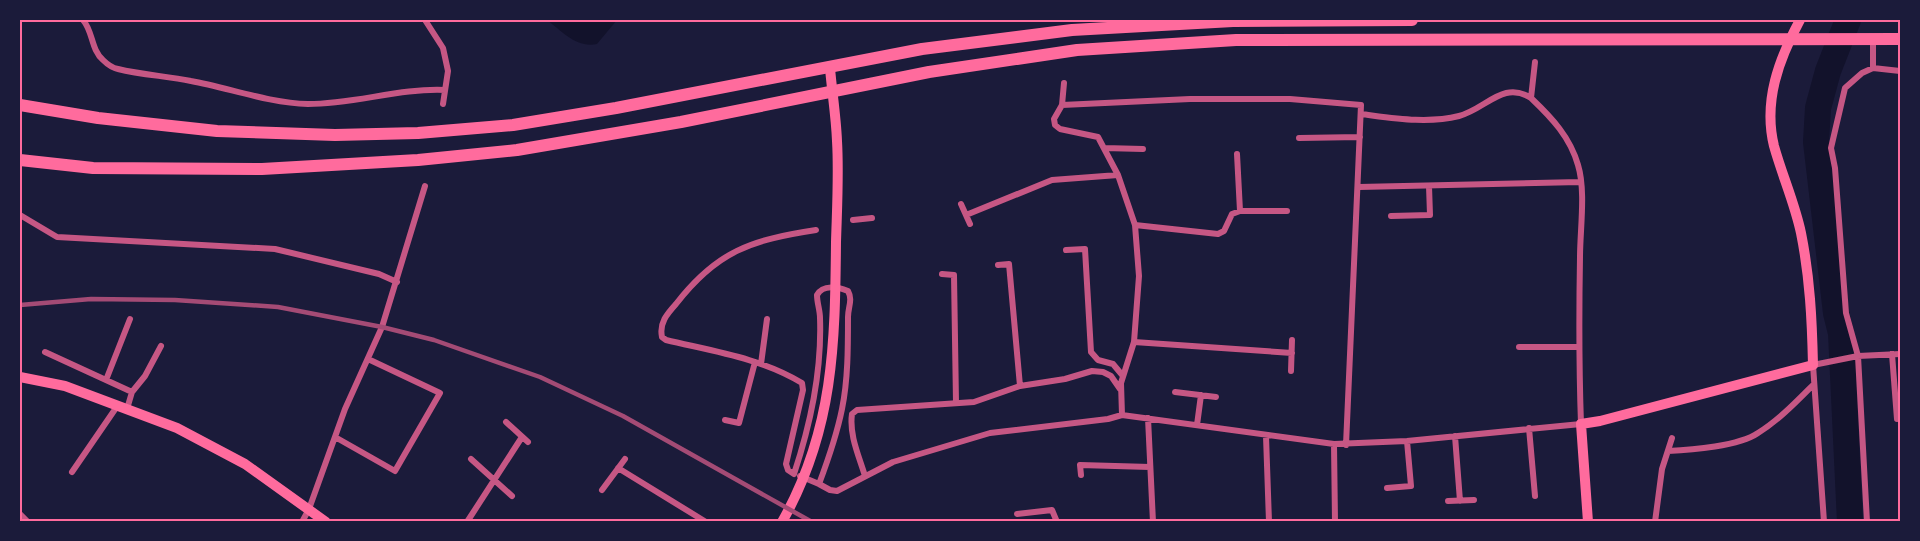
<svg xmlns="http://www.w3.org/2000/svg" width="1920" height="541" font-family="'Archivo Narrow',sans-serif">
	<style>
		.water { fill: #12122b }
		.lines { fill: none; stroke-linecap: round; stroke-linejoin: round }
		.river { stroke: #12122b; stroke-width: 26 }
		.minor { stroke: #c65784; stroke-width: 6 }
		.secondary { stroke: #ff6b9d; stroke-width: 10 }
		.trunk { stroke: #ff6b9d; stroke-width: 12 }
		.rail { stroke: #a44b75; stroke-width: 4.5 }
		.neatline { fill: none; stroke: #ff6b9d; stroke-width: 2 }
	</style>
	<rect width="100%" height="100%" fill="#1b1b3a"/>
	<!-- water -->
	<path class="water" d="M 547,20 L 617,20 L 597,44 C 576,48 563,32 547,20 Z"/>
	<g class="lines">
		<!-- river -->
		<path class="river" d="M 1848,20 L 1828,71 L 1818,108 L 1816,142 L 1836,313 L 1841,333 L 1850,522"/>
		<!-- minor -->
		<path class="minor" d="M 83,20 C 93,31 91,50 103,60 C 107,64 113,68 118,69 C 142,75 167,76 191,81 C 229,88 269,103 308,104 C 355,104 399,88 445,90
			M 425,20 L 443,48 L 448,71 L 443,104
			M 1873,39 L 1873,68
			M 1064,83 L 1062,105 L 1054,119 L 1055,125 L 1060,129 L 1098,137 L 1118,175 L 1135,225 L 1139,276 L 1134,342 L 1121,383 L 1122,415
			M 1062,105 L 1190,99 L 1290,99 L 1361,105 L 1346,445
			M 1361,114 C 1393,118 1427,124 1459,116 C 1486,109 1503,80 1531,98
			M 1299,138 L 1360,137
			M 1104,148 L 1143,149
			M 1237,154 L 1240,211
			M 1359,187 L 1580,182
			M 961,204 L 970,224
			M 20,215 L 57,237 L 275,249 L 379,274 L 397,282
			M 966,215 L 1052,180 L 1118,175
			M 1391,216 L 1430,215 L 1429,186
			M 853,220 L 872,218
			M 1135,225 L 1218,234 L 1224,231 L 1232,214 L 1240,211 L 1287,211
			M 816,230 C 751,240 717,251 676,304 C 667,314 659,323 662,337 L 666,340 C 712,351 761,358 802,383 L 803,390 L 786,464 L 788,470 L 794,474 C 811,423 822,372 820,318 C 820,310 817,303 817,295 C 823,284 838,287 848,291 C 853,300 848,307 848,317 C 848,347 848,380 842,409 C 837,434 828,460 819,484 L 830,490 L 837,491 L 893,462 L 990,433 L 1108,419 L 1122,415 L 1334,444 L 1407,441 L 1581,424 C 1579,368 1579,313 1580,257 C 1580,230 1586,191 1578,165 C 1570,137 1552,118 1531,98 L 1535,62
			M 1066,250 L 1085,249 L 1091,352 L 1098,360 L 1113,364 L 1123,376
			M 998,265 L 1009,264 L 1020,386
			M 942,274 L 954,275 L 956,403
			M 1134,342 L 1292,353
			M 1519,347 L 1579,347
			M 45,352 L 132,392 L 127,409
			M 1892,354 L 1897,419
			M 761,364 L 767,319
			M 1291,371 L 1292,340
			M 106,380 L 130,319
			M 132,392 L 145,376 L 161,346
			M 1175,392 L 1216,397
			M 1148,418 L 1153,522
			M 725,420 L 739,423 L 755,362
			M 506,422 L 528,442
			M 1197,425 L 1201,395
			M 1529,428 L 1535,496
			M 1266,436 L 1269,522
			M 1455,436 L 1460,501
			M 335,437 L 395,471 L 440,393 L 368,359
			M 1334,444 L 1335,522
			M 1668,451 C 1692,450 1739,446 1758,433 C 1779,420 1797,401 1814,384
			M 471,459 L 512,496
			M 618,468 L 706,522
			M 72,472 L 118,405
			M 1081,475 L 1080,465 L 1150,467
			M 800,476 L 819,484
			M 865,476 C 859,456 849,435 852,414 L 857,410 L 974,402 L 1020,386 L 1065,379 L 1092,371 L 1103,372 L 1111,376 L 1120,389
			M 1387,488 L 1411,486 L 1407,441
			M 602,490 L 625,459
			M 1448,501 L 1474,500
			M 20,514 L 28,522
			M 1017,514 L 1052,510 L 1057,522
			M 302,522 L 309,509 L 345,409 L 382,327 L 425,186
			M 467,522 L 522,437
			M 1655,522 L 1662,469 L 1672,438
			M 1824,522 L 1813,365 L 1858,356 L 1900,354
			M 1867,522 L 1858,356 L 1846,313 L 1835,168 L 1831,148 L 1845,88 L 1862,73 L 1873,68 L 1900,71"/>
		<!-- secondary -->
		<path class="secondary" d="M 20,377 L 65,386 L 177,428 L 245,464 L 326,522
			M 782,522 C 834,430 835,344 836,242 C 837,208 839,174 837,141 C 836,116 832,92 830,68
			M 1588,522 L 1581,424 L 1600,421 L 1813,365 C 1812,320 1810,278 1801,233 C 1795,204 1782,175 1774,146 C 1763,101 1779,59 1800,20"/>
		<!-- trunk -->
		<path class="trunk" d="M 20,105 L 98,118 L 217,131 L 335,135 L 418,133 L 513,125 L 616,108 L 922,49 L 1072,30 L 1233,21 L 1412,20
			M 20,160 L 93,168 L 262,169 L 418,160 L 517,150 L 681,122 L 929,72 L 1077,50 L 1236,40 L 1900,39"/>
		<!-- rail -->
		<path class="rail" d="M 20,305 L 91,299 L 175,300 L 278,307 L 382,327 L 434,340 L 540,377 L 623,416 L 812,522"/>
	</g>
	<!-- border -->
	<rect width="1920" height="541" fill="none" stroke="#1b1b3a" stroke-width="42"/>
	<rect x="21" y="21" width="1878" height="499" class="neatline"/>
</svg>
